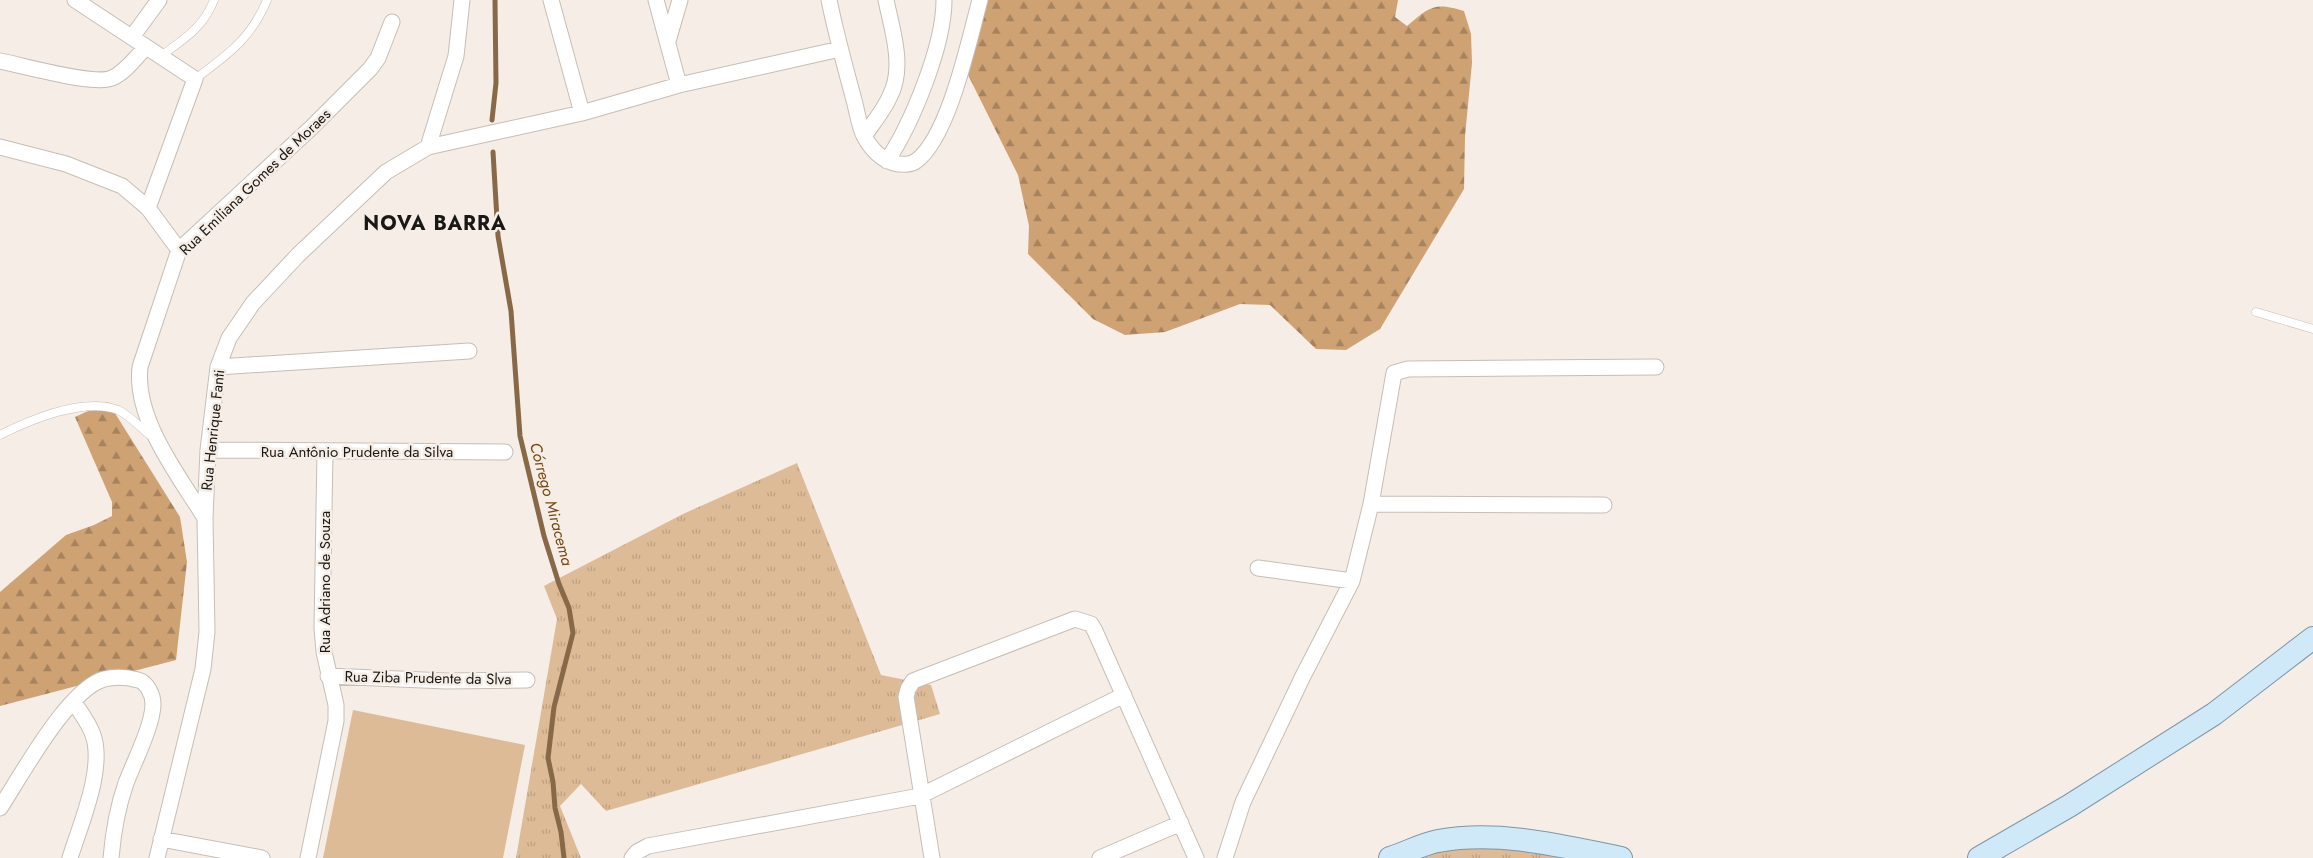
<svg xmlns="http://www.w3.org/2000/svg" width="2313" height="858" font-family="Jost,sans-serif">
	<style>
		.grass { fill: url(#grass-tufts) }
		.forest { fill: url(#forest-firs) }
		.park { fill: #ddbb97 }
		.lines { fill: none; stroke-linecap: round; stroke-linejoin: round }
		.stream { stroke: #886947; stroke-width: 5 }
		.service-casing { stroke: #c5beb7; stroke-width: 9 }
		.minor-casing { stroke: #c5beb7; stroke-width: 17 }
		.primary-casing { stroke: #7c96a7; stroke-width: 24 }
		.service { stroke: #fff; stroke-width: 8 }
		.minor { stroke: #fff; stroke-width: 15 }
		.primary { stroke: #d0e9f9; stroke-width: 22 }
		.labels { text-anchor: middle; stroke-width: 5; stroke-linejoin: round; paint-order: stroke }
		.street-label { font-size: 15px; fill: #1a1815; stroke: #f5ede6 }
		.water-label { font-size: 16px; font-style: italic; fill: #764b13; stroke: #f5ede6 }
		.district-label { font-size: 20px; font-weight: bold; letter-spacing: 1px; fill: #1a1815; stroke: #f5ede6 }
	</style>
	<defs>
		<pattern id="grass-tufts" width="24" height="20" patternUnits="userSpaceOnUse" patternTransform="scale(1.25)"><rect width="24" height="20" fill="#ddbb97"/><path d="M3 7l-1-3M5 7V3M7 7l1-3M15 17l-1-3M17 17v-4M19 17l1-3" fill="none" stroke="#bda081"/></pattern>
		<pattern id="forest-firs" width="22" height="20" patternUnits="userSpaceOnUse" patternTransform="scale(1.25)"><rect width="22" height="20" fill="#cfa273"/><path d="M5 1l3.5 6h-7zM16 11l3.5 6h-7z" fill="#a7835d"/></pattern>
	</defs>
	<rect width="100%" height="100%" fill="#f5ede6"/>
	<!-- grass -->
	<path class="grass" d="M 797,463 L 881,675 L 931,685 L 940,714 L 606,811 L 581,784 L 560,806 L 581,858 L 516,858 L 557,619 L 544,586 L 683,514 Z
		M 1455,843 L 1587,858 L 1399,858 Z"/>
	<!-- forest -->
	<path class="forest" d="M 975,0 L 1398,0 L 1395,17 L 1407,26 C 1430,6 1435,2 1464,11 L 1471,34 L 1472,63 L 1465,136 L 1464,189 L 1380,329 L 1346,350 L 1316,349 L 1270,305 L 1240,304 L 1165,332 L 1125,335 L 1093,319 L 1028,254 L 1029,226 L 1018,175 L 963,65 Z
		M 108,402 L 180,517 L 187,562 L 176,660 L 0,706 L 0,592 L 66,535 L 94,525 L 112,516 L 112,502 L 75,417 Z"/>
	<!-- park -->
	<path class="park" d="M 353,710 L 525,745 L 503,858 L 323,858 Z"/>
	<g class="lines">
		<!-- stream -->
		<path class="stream" d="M 492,120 L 496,83 L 495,0
			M 493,152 L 498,236 L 511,311 L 520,436 L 544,536 L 559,584 L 569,608 L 573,633 L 554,707 L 548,758 L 553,782 L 555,808 L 561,832 L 564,858"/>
		<!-- service casing -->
		<g class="service-casing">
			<path id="service" d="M 161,56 C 184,39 203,28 214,0
				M 195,79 C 227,55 251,39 267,0
				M 2256,312 L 2313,329
				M 0,435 C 30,420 84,397 118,410 C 129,415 141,428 151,436"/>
		</g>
		<!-- minor casing -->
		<g class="minor-casing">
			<path id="minor" d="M 75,0 L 195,79 L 148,208
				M 551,0 L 582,113
				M 656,0 L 679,85
				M 829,0 C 836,34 845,67 854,100 C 857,111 859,126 864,136 C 871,149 880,159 894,163 C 901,165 911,165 916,161 C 949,137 969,40 980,0
				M 132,37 L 159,0
				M 668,41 L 680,0
				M 0,61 C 22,65 94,86 112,78 C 126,72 136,57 146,47
				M 864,136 C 873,123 884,110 890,96 C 905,67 892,30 886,0
				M 0,147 L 66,164 L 122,186 L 148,208 L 179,250
				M 428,147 L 582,113 L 679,85 L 840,49
				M 887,161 C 912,123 944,46 944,0
				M 218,367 L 469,351
				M 208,450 L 505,452
				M 1371,504 L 1604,505
				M 205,518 C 179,476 134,419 140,367 L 179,250 L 311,128 L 370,69 L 378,58 L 392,22
				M 1258,568 L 1352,581
				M 328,676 L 446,681 L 527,680
				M 0,808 C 21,776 68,689 104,679 C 116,676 127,677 138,680 C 147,682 153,695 153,704 C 153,725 134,762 126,783 C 118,806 113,834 111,858
				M 161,839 L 262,858
				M 70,858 C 80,825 105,769 93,735 C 89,723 80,712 74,702
				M 157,858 L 203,669 L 207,632 L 205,518 L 208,450 L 218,367 L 229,338 L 253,303 L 298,255 L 386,172 L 428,147 L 456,56 L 462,0
				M 308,858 L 336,721 L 336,705 L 324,652 L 322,628 L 325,452
				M 632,858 L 637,852 L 648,846 L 920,796 L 1124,695
				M 932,858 L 906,697 L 908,689 L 913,681 L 1075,619 L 1091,624 L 1095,631 L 1196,858
				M 1100,858 L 1181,823
				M 1225,858 L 1243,802 L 1303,676 L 1352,581 L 1371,504 L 1394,373 L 1408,369 L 1656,367"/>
		</g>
		<!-- primary casing -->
		<g class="primary-casing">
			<path id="primary" d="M 1390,858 C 1406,853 1422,844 1438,841 C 1499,830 1562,846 1621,858
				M 1979,858 L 2069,806 L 2214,714 L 2313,638"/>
		</g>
		<!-- service -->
		<use href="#service" class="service"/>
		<!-- minor -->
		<use href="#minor" class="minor"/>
		<!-- primary -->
		<use href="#primary" class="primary"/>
	</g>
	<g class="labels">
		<!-- street labels -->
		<g class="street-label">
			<text transform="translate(255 182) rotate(-44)" y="5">Rua Emiliana Gomes de Moraes</text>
			<text transform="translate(213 430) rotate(-84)" y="5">Rua Henrique Fanti</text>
			<text x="357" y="457">Rua Antônio Prudente da Silva</text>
			<text transform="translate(325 582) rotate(-90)" y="5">Rua Adriano de Souza</text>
			<text transform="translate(428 678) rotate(1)" y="5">Rua Ziba Prudente da Slva</text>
		</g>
		<!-- water labels -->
		<g class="water-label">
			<text transform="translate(552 504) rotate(75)" y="6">Córrego Miracema</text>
		</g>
		<!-- district labels -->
		<g class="district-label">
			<text x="435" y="230">NOVA BARRA</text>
		</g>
	</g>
</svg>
